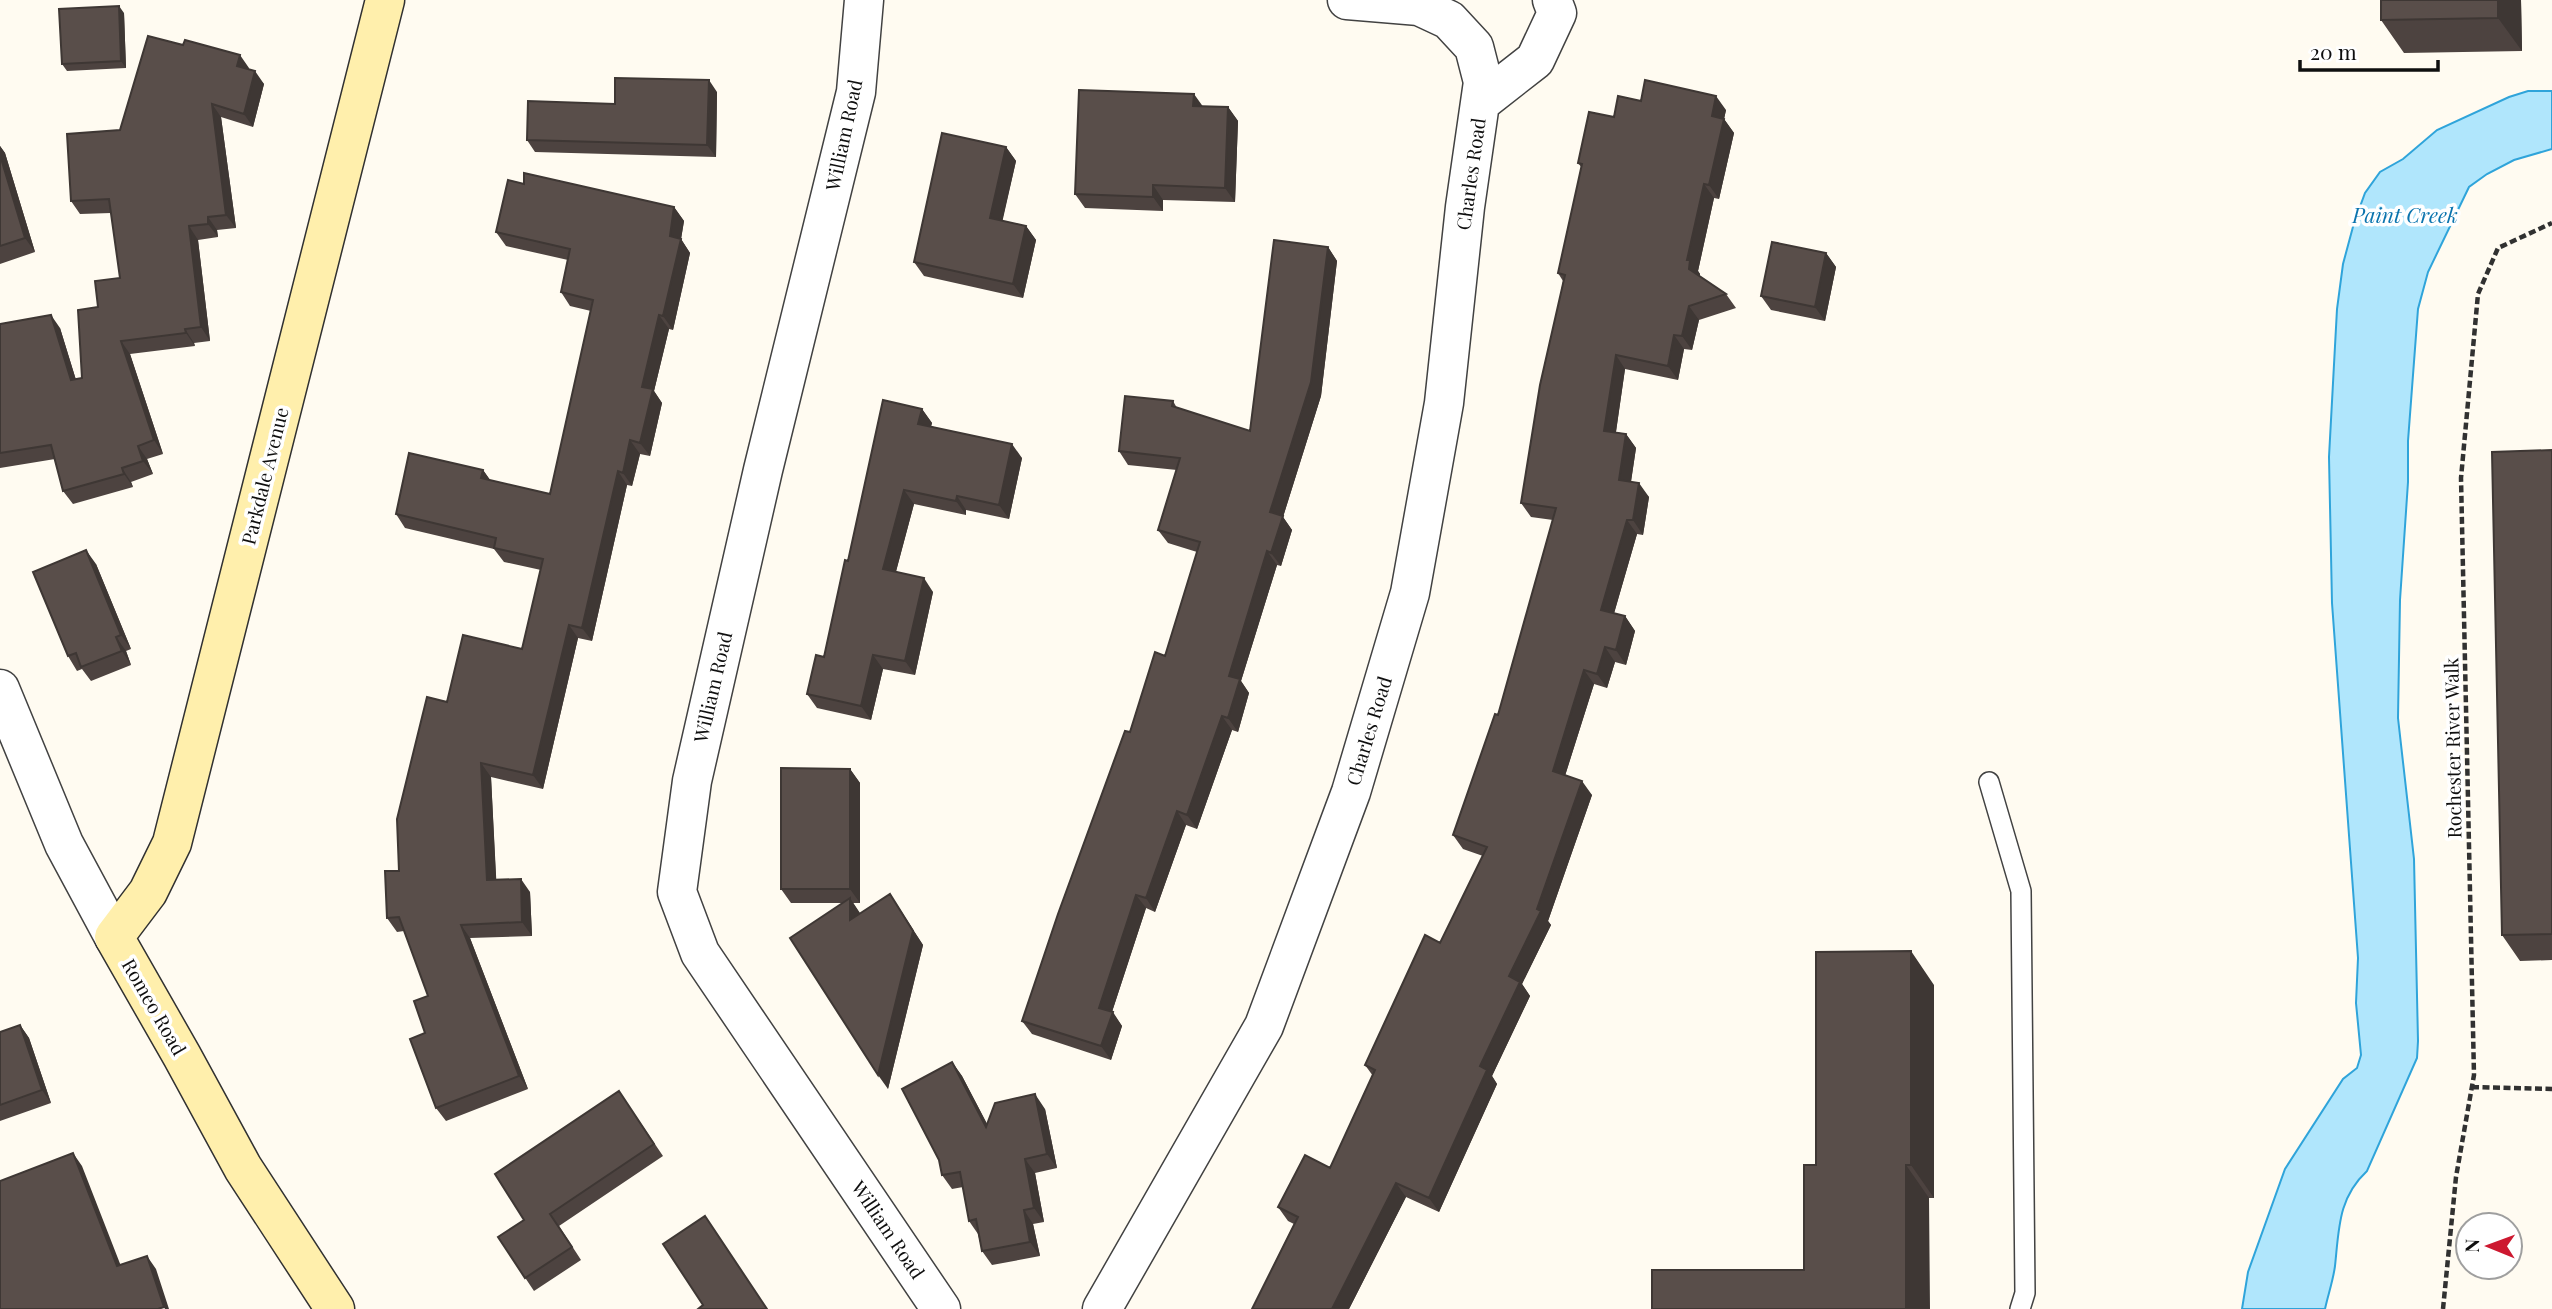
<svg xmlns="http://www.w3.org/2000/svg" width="2552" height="1309" font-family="'Playfair Display',serif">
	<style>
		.water { fill: #b0e6fc; stroke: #2fa4da; stroke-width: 2 }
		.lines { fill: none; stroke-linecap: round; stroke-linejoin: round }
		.service-casing { stroke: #424242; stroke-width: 22 }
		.minor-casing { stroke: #424242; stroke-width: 41 }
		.secondary-casing { stroke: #313131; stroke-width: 41 }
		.path { stroke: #313131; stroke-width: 4.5; stroke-dasharray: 7 3.5; stroke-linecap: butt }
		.service { stroke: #fff; stroke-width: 19 }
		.minor { stroke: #fff; stroke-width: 38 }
		.secondary { stroke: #ffefac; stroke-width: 38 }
		.wall { fill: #4d4340 }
		.shaded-wall { fill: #3e3734 }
		.building { fill: #594e4a; stroke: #3e3734; stroke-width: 2 }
		.labels { text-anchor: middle; stroke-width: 7; stroke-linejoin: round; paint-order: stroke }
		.street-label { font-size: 19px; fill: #0f0f0f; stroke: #fff }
		.water-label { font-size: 21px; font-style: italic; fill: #0b74ae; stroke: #fff }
	</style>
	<rect width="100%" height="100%" fill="#fffbf1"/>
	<!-- water -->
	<path class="water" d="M 2528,91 L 2552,91 L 2552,149 L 2514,160 L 2487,174 L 2469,187 L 2428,272 L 2418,309 L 2408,441 L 2408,482 L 2400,600 L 2398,718 L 2414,859 L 2418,1041 L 2417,1058 L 2367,1171 C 2338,1198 2339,1229 2335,1266 C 2333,1281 2328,1295 2325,1309 L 2242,1309 L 2248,1272 L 2285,1169 L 2343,1079 L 2357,1068 L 2361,1055 L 2356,1003 L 2358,958 L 2332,603 L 2329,457 L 2337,309 L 2343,264 L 2354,223 L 2365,193 L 2380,172 L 2403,159 L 2437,130 L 2509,97 Z"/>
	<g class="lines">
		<!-- service casing -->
		<g class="service-casing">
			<path id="service" d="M 1989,782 L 2021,891 L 2025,1293 L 2020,1309"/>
		</g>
		<!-- minor casing -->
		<g class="minor-casing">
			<path id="minor" d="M 864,0 L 856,92 L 763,470 L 692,781 L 677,892 L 700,953 L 941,1309
				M 1480,103 L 1535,60 L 1557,13 L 1552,0
				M 0,689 L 64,844 L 114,937
				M 1102,1309 L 1264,1026 L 1351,792 L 1410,593 L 1444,403 L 1465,207 L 1483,82 L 1474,47 L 1449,20 L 1419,6 L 1347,0"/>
		</g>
		<!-- secondary casing -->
		<g class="secondary-casing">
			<path id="secondary" d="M 335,1309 L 243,1168 L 182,1056 L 114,937 L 148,892 L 172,843 L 385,0"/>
		</g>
		<!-- path -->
		<path class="path" d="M 2472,1087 L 2552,1089
			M 2443,1309 L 2456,1177 L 2474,1075 L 2461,478 L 2478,294 L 2498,248 L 2552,223"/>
		<!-- service -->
		<use href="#service" class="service"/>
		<!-- minor -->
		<use href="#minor" class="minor"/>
		<!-- secondary -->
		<use href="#secondary" class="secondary"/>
	</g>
	<!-- wall -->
	<path class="wall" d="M 2521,0 L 2522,51 L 2404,53 L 2381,20 Z
		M 124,13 L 126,68 L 67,71 L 62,64 Z
		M 249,68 L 249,69 L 264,84 L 253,127 L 221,117 L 236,228 L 217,230 L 218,237 L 198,240 L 210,341 L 194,343 L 195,346 L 130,354 L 163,454 L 147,459 L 153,474 L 131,482 L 133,487 L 73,504 L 63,491 L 55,459 L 0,468 L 0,324 L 60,328 L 76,380 L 82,378 L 98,307 L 120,278 L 111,213 L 80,214 L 71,201 L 120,130 Z
		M 717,92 L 716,157 L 535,152 L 527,140 L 615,104 Z
		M 1641,101 L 1726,110 L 1724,119 L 1734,133 L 1719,199 L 1714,198 L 1698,271 L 1700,274 L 1700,276 L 1726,294 L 1736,308 L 1699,320 L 1692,350 L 1684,349 L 1678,380 L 1625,369 L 1616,432 L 1626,434 L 1636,448 L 1631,482 L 1649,497 L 1643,535 L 1637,534 L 1614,613 L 1625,616 L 1635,631 L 1626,665 L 1615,662 L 1607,688 L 1594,684 L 1565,776 L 1592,795 L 1548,921 L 1551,925 L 1522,984 L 1530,996 L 1492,1076 L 1497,1084 L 1439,1212 L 1406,1197 L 1349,1309 L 1252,1309 L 1294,1224 L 1288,1221 L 1278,1207 L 1330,1168 L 1373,1076 L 1365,1065 L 1440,943 L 1483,856 L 1463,849 L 1453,835 L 1498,715 L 1553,520 L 1531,517 L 1521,503 L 1563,281 L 1558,273 L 1582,168 L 1578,163 L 1614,117 Z
		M 1203,106 L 1228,107 L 1238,121 L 1235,202 L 1163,200 L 1163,211 L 1085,208 L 1075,194 Z
		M 0,146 L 5,153 L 35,252 L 0,264 Z
		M 1006,147 L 1016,161 L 1002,221 L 1026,226 L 1036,240 L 1023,298 L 924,276 L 914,262 Z
		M 524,184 L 674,207 L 684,221 L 681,239 L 690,253 L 673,330 L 669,329 L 654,391 L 662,403 L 650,456 L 640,454 L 632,486 L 627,485 L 592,641 L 578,638 L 543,789 L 491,777 L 496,880 L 530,892 L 532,936 L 470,938 L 528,1089 L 446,1121 L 436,1108 L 425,1033 L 428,996 L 404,931 L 397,932 L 387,918 L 399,871 L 447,702 L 522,649 L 541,570 L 504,562 L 494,549 L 405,528 L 396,514 L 483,470 L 490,480 L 550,494 L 591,311 L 570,306 L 561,292 L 568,260 L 506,246 L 496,232 Z
		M 1328,247 L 1337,261 L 1321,396 L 1283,517 L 1292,530 L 1281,566 L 1277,565 L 1241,681 L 1249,693 L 1238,732 L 1232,730 L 1197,829 L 1186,825 L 1155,912 L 1146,908 L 1112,1012 L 1122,1026 L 1111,1060 L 1032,1034 L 1022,1021 L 1130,732 L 1165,656 L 1197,552 L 1168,543 L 1158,530 L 1177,470 L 1128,465 L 1119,451 L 1173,401 L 1177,408 L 1250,431 Z
		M 1826,253 L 1836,267 L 1825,321 L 1771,310 L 1761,296 Z
		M 922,409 L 932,423 L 931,426 L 1022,458 L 1009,519 L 966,510 L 966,515 L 914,504 L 896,571 L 933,592 L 915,675 L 883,669 L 871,720 L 817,708 L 807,694 L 824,657 L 848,561 Z
		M 2552,450 L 2552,960 L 2520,961 L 2502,935 Z
		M 96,564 L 131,649 L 126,651 L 131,665 L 91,681 L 82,669 L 77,671 L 68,656 Z
		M 850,769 L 860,783 L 860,903 L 853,903 L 860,914 L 890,894 L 923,945 L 888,1089 L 843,903 L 791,903 L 781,889 Z
		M 1934,985 L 1934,1198 L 1929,1198 L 1804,1270 L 1816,1165 Z
		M 20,1025 L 29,1038 L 51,1103 L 0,1121 L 0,1032 Z
		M 952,1062 L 962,1076 L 987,1124 L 1045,1109 L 1057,1168 L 1035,1173 L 1044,1222 L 1033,1224 L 1040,1256 L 992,1265 L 982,1251 L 978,1234 L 969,1221 L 963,1187 L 952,1189 L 942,1175 Z
		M 619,1091 L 663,1156 L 559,1226 L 581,1260 L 534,1291 L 498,1237 L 524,1220 Z"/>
	<!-- shaded-wall -->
	<path class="shaded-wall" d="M 2498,0 L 2521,0 L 2522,51 L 2498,18 Z
		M 119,6 L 124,13 L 126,68 L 121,61 Z
		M 240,55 L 249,68 L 246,79 L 237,66 Z
		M 255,71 L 264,84 L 253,127 L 244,114 Z
		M 709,80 L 717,92 L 716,157 L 707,145 Z
		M 1194,94 L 1204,108 L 1193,106 Z
		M 1716,96 L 1726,110 L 1724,119 L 1734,133 L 1719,199 L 1709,185 L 1712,116 Z
		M 212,104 L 221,117 L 236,228 L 226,215 Z
		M 1228,107 L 1238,121 L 1235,202 L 1225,188 Z
		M 0,146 L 5,153 L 35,252 L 25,238 L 0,155 Z
		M 1006,147 L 1016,161 L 1000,232 L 990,218 Z
		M 1704,184 L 1714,198 L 1698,271 L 1700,274 L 1698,283 L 1689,269 L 1687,260 Z
		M 1153,185 L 1163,200 L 1163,211 L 1153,197 Z
		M 674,207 L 684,221 L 681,239 L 690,253 L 673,330 L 663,316 L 670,236 Z
		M 208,217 L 217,230 L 218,237 L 208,224 Z
		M 189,226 L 198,240 L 210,341 L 201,327 Z
		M 1026,226 L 1036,240 L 1023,298 L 1013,284 Z
		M 1328,247 L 1337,261 L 1321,396 L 1283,517 L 1292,530 L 1281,566 L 1271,553 L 1270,512 Z
		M 1826,253 L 1836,267 L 1825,321 L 1815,307 Z
		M 1689,306 L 1699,320 L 1692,350 L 1682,336 Z
		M 51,315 L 60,328 L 80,393 L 71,380 Z
		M 659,315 L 669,329 L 654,391 L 662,403 L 650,456 L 640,443 L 642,387 Z
		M 185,329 L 194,343 L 195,346 L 186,333 Z
		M 1674,335 L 1684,349 L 1678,380 L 1668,366 Z
		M 121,341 L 130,354 L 163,454 L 154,440 Z
		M 1616,355 L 1625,369 L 1614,445 L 1604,431 Z
		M 922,409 L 932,423 L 928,438 L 918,424 Z
		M 1626,434 L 1636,448 L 1629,494 L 1619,480 Z
		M 630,440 L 640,454 L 632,486 L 623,473 Z
		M 1012,444 L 1022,458 L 1009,519 L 999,505 Z
		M 138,446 L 147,459 L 153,474 L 143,461 Z
		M 122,468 L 131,482 L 133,487 L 124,474 Z
		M 483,470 L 493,484 L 481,478 Z
		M 618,471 L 627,485 L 592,641 L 582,628 Z
		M 1639,483 L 1649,497 L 1643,535 L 1633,520 Z
		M 904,490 L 914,504 L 893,583 L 883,569 Z
		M 957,496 L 966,510 L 966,515 L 956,501 Z
		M 1627,520 L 1637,534 L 1611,624 L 1601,610 Z
		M 86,550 L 96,564 L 131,649 L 121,635 Z
		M 1267,551 L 1277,565 L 1241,681 L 1249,693 L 1238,732 L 1228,718 L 1229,676 Z
		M 924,578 L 933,592 L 915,675 L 905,661 Z
		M 1625,616 L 1635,631 L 1626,665 L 1616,650 Z
		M 569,625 L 578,638 L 543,789 L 533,775 Z
		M 116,637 L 126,651 L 131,665 L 122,651 Z
		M 1605,647 L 1615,662 L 1607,688 L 1597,674 Z
		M 873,655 L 883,669 L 871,720 L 861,706 Z
		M 1584,670 L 1594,684 L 1562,785 L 1553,771 Z
		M 1222,716 L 1232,730 L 1197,829 L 1187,815 Z
		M 481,763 L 491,777 L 497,894 L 487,880 Z
		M 850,769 L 860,783 L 860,903 L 850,889 Z
		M 1582,781 L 1592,795 L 1548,921 L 1551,925 L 1522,984 L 1530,996 L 1492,1076 L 1497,1084 L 1439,1212 L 1429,1198 L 1480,1066 L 1509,976 L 1537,909 Z
		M 1177,811 L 1186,825 L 1155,912 L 1146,898 Z
		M 521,879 L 530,892 L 532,936 L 522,922 Z
		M 890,894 L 923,945 L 888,1089 L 878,1075 Z
		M 1136,895 L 1146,908 L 1109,1021 L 1099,1008 Z
		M 850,898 L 860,913 L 860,935 L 850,920 Z
		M 461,925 L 470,938 L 528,1089 L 519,1076 Z
		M 1911,951 L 1934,985 L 1934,1198 L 1911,1165 Z
		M 1113,1012 L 1122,1026 L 1111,1060 L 1101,1046 Z
		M 20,1025 L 29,1038 L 51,1103 L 42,1090 Z
		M 952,1062 L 962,1076 L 996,1141 L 986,1127 Z
		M 1035,1094 L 1045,1109 L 1057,1168 L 1047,1154 Z
		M 73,1153 L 82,1166 L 126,1279 L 117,1266 Z
		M 1025,1159 L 1035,1173 L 1044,1222 L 1034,1208 Z
		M 1906,1165 L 1929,1198 L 1930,1309 L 1906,1309 Z
		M 1396,1183 L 1406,1197 L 1349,1309 L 1332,1309 Z
		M 1024,1210 L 1033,1224 L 1040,1256 L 1030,1242 Z
		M 147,1256 L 156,1269 L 169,1309 L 165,1309 L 164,1307 Z"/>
	<!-- building -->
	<path class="building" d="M 2381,0 L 2498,0 L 2498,18 L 2381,20 Z
		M 119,6 L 121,61 L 62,64 L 59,9 Z
		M 148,36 L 183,45 L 185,40 L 240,55 L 237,66 L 255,71 L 244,114 L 212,104 L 226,215 L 208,217 L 208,224 L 189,226 L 201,327 L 185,329 L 186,333 L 121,341 L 154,440 L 138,446 L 143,461 L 122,468 L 124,474 L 63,491 L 51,445 L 0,453 L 0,324 L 51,315 L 71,380 L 82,378 L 78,310 L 98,307 L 95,281 L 120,278 L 109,199 L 71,201 L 67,134 L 120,130 Z
		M 615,78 L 709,80 L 707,145 L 527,140 L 528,101 L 615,104 Z
		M 1645,80 L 1716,96 L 1712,116 L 1724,119 L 1709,185 L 1704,184 L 1687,260 L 1690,260 L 1689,269 L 1726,294 L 1689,306 L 1682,336 L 1674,335 L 1668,366 L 1616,355 L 1604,431 L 1626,434 L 1619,480 L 1639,483 L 1633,520 L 1627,520 L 1601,610 L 1625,616 L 1616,650 L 1605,647 L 1597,674 L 1584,670 L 1553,771 L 1582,781 L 1537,909 L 1541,911 L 1509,976 L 1520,982 L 1480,1066 L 1487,1070 L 1429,1198 L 1396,1183 L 1332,1309 L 1252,1309 L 1298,1217 L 1278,1207 L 1305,1155 L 1330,1168 L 1375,1070 L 1365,1065 L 1425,935 L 1440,943 L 1487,847 L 1453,835 L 1495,714 L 1498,715 L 1556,508 L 1521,503 L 1540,385 L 1565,275 L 1558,273 L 1582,164 L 1578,163 L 1589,112 L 1614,117 L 1618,96 L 1641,101 Z
		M 1079,90 L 1194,94 L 1193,106 L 1228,107 L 1225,188 L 1153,185 L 1153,197 L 1075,194 Z
		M 942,133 L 1006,147 L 990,218 L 1026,226 L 1013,284 L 914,262 Z
		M 0,155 L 25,238 L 0,246 Z
		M 524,173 L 674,207 L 670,236 L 681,239 L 663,316 L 659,315 L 642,387 L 653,389 L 640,443 L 630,440 L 623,473 L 618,471 L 582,628 L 569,625 L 533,775 L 481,763 L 487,880 L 521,879 L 522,922 L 461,925 L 519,1076 L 436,1108 L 410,1039 L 425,1033 L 414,1001 L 428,996 L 399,917 L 387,918 L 385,871 L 399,871 L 397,819 L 427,697 L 447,702 L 463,635 L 522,649 L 543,559 L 494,548 L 496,538 L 396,514 L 409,453 L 483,470 L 481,478 L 550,494 L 593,300 L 561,292 L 570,249 L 496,232 L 508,180 L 524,184 Z
		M 1274,240 L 1328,247 L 1311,382 L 1270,512 L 1283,516 L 1271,553 L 1267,551 L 1229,676 L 1240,679 L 1228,718 L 1222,716 L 1187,815 L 1177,811 L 1146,898 L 1136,895 L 1099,1008 L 1113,1012 L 1101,1046 L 1022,1021 L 1058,914 L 1125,731 L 1130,732 L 1155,652 L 1165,656 L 1200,542 L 1158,530 L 1180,458 L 1119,451 L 1125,396 L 1173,401 L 1172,406 L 1250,431 Z
		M 1772,242 L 1826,253 L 1815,307 L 1761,296 Z
		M 883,400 L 922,409 L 918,424 L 1012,444 L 999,505 L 957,496 L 956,501 L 904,490 L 883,569 L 924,578 L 905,661 L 873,655 L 861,706 L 807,694 L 816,655 L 824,657 L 845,560 L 848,561 Z
		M 2552,450 L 2552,934 L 2502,935 L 2492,452 Z
		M 86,550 L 121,635 L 116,637 L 122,651 L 81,667 L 76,653 L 68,656 L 33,572 Z
		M 781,768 L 850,769 L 850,889 L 781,889 Z
		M 890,894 L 913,931 L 878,1075 L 790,938 L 850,898 L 850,920 Z
		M 1911,951 L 1911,1165 L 1906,1165 L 1906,1309 L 1652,1309 L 1652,1270 L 1804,1270 L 1804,1165 L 1816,1165 L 1816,952 Z
		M 20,1025 L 42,1090 L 0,1105 L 0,1032 Z
		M 952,1062 L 986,1127 L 995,1103 L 1035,1094 L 1047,1154 L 1025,1159 L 1034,1208 L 1024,1210 L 1030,1242 L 982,1251 L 976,1219 L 969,1221 L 960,1172 L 942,1175 L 939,1160 L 902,1089 Z
		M 619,1091 L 654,1144 L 550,1214 L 572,1247 L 525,1278 L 498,1237 L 524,1220 L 495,1174 Z
		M 73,1153 L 117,1266 L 147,1256 L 164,1307 L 158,1309 L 0,1309 L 0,1181 Z
		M 705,1216 L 767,1309 L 698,1309 L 703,1305 L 663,1244 Z"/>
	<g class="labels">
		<!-- street labels -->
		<g class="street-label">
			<text transform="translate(844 135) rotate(-78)" y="7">William Road</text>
			<text transform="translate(1471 174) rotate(-82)" y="7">Charles Road</text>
			<text transform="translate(265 476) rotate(-76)" y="7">Parkdale Avenue</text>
			<text transform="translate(713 687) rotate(-77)" y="7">William Road</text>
			<text transform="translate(1369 731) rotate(-73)" y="7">Charles Road</text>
			<text transform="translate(2453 748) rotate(-91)" y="7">Rochester River Walk</text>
			<text transform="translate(154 1007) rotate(60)" y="7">Romeo Road</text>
			<text transform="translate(888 1230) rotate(56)" y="7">William Road</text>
		</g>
		<!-- water labels -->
		<g class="water-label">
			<text x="2405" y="223">Paint Creek</text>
		</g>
	</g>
	<!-- north arrow -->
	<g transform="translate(2489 1246) rotate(271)"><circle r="33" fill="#ffffff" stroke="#9f9f9f" stroke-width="2"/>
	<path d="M0-5L12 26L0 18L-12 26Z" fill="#cd1830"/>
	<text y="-10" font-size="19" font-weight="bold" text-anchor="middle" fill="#0f0f0f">N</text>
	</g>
	<!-- scale -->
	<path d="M2300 60v10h138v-10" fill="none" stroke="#0f0f0f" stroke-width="3.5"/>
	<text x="2310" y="60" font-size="21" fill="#0f0f0f" stroke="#ffffff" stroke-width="5" paint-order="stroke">20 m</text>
</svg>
